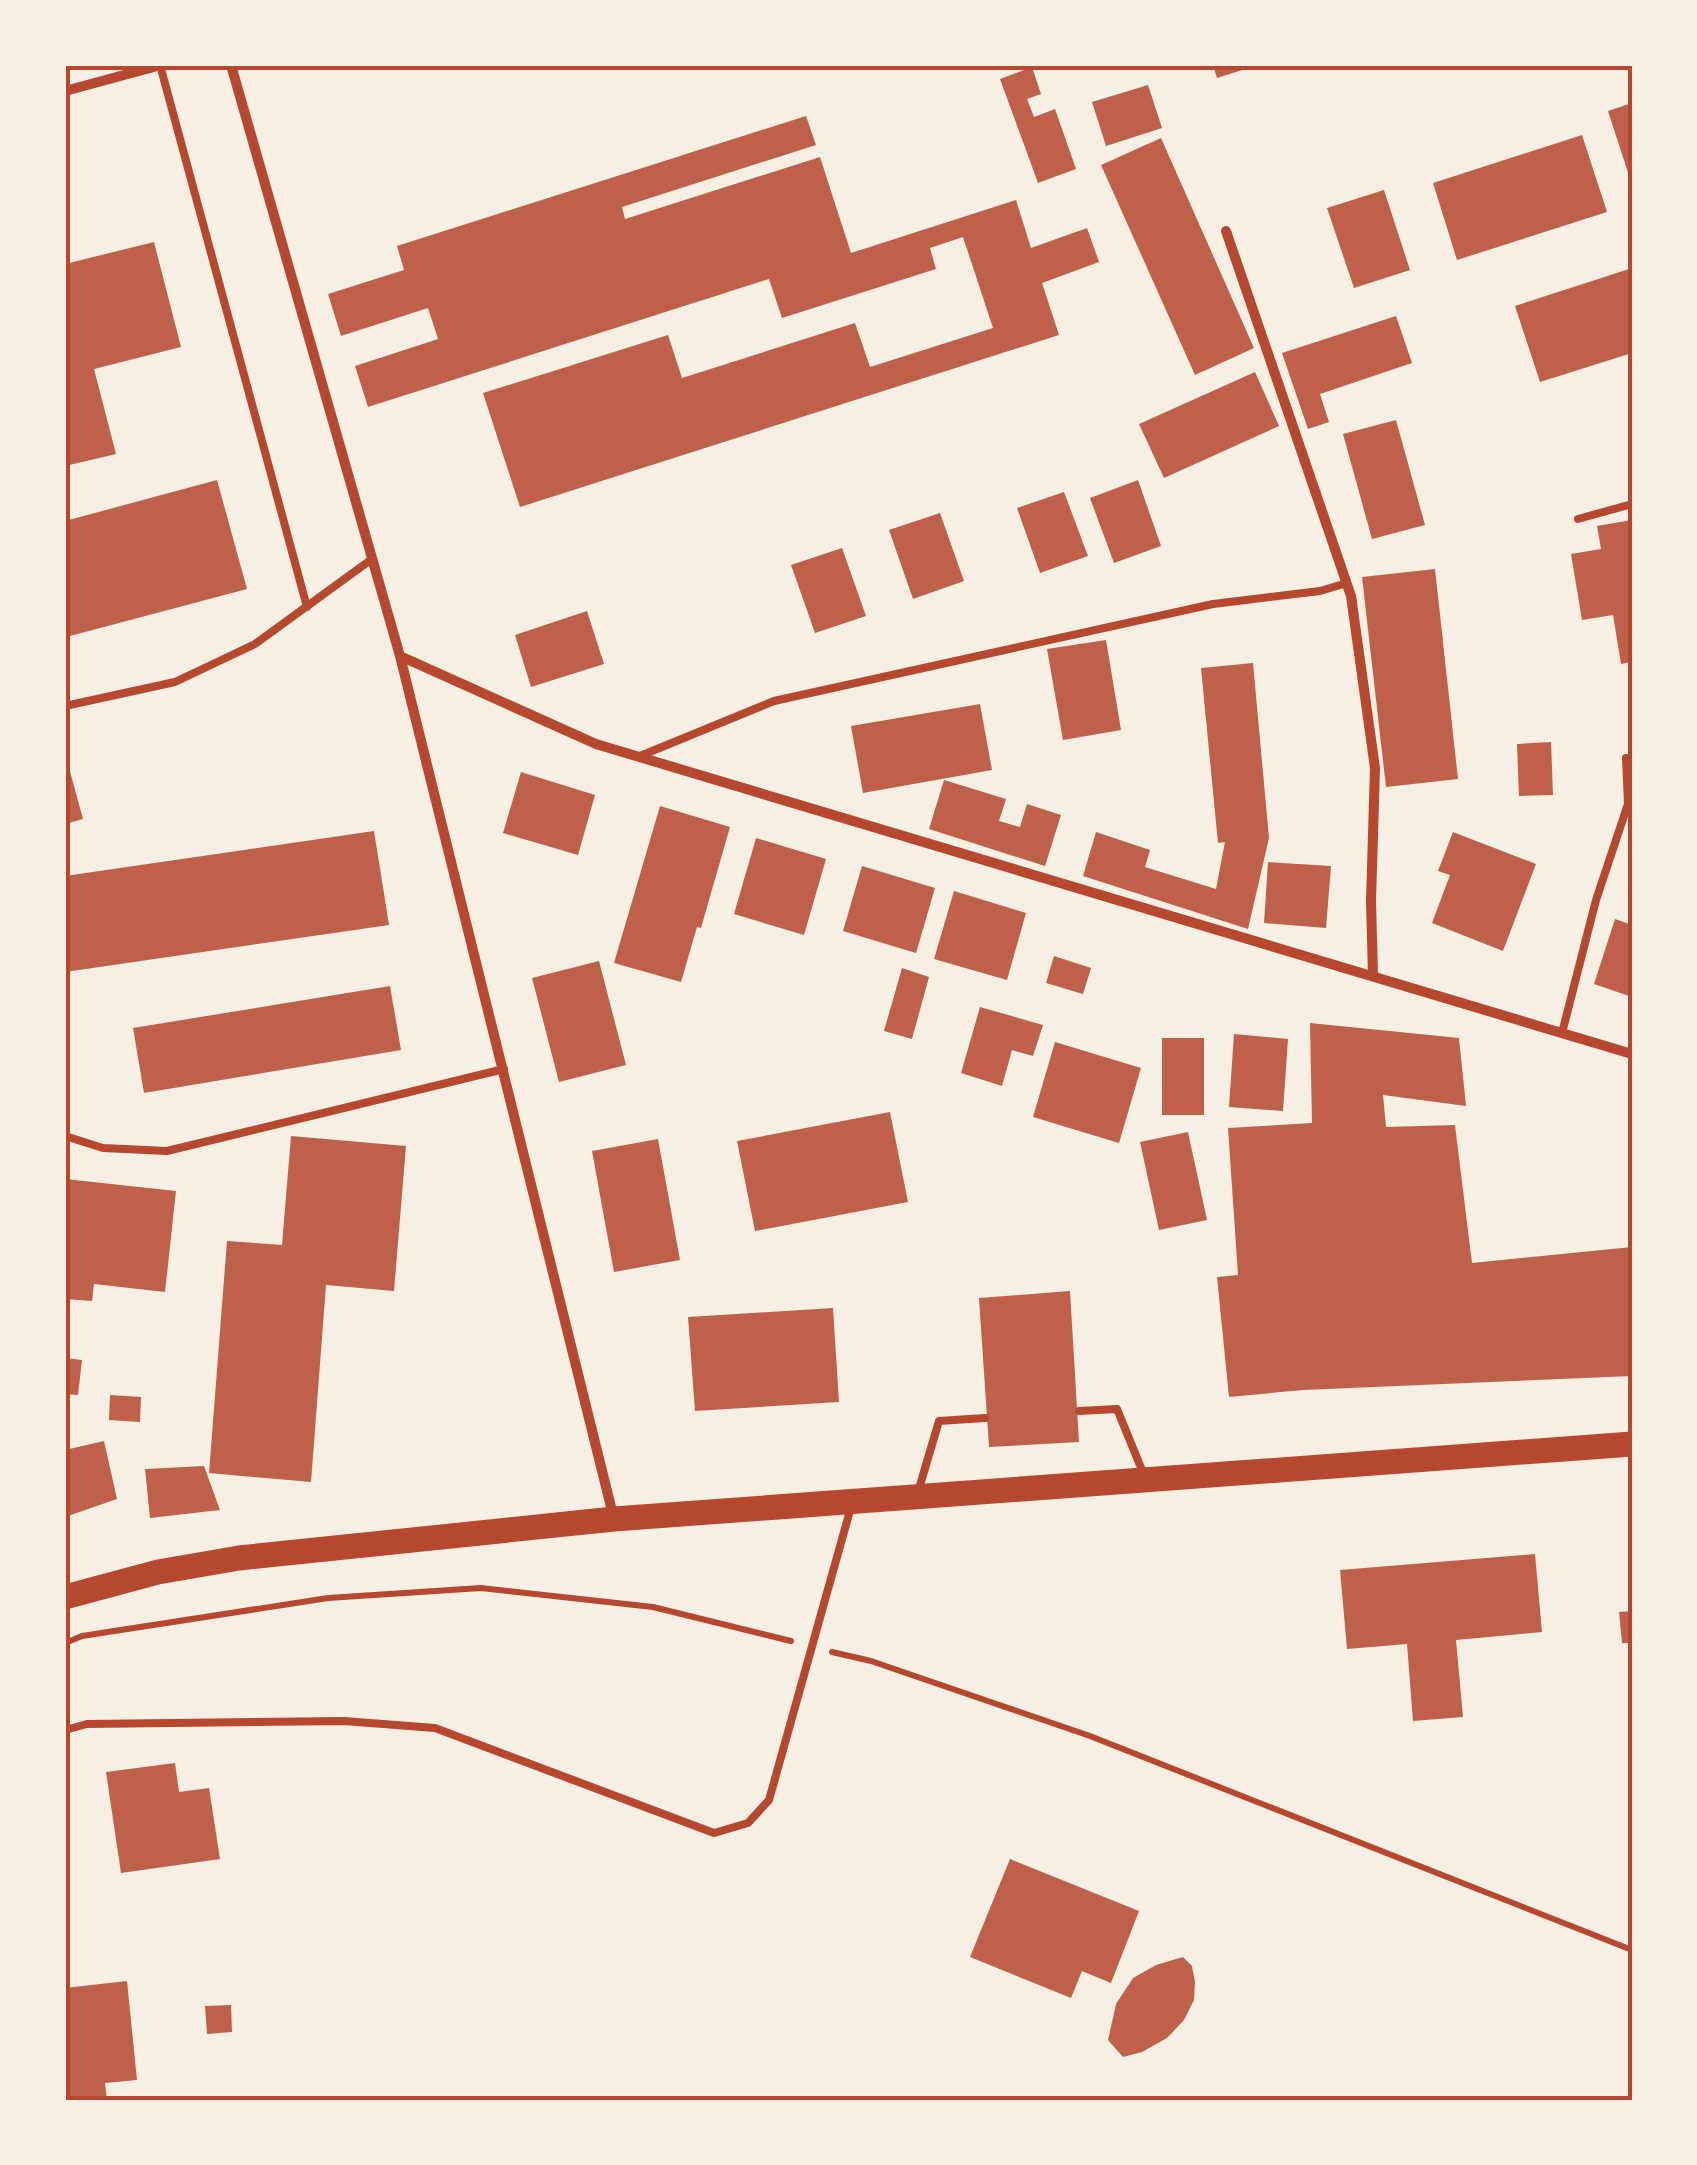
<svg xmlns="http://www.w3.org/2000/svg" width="1697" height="2165" font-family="Overpass,sans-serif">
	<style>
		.building { fill: #bf614a }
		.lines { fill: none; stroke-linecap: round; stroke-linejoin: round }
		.path { stroke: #b5482f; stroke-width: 6 }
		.service { stroke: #b5482f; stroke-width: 8 }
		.minor { stroke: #b5482f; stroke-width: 10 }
		.primary { stroke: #b5482f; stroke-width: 25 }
		.neatline { fill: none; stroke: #b5482f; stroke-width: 4 }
	</style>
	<rect width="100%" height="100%" fill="#f6efe4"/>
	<!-- building -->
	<path class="building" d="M 1213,65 L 1255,65 L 1255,66 L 1217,78 Z
		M 1032,67 L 1041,94 L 1027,99 L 1034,117 L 1055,109 L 1076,169 L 1038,183 L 1000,79 Z
		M 1148,85 L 1162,128 L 1106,146 L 1092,102 Z
		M 1632,103 L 1632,181 L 1631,182 L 1608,111 Z
		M 806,116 L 816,145 L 622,207 L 625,219 L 820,157 L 851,253 L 1016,200 L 1031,248 L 1087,228 L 1099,262 L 1042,283 L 1059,335 L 520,507 L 483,393 L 668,335 L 682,378 L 855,323 L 870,367 L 993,328 L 963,237 L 930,248 L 936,269 L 782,318 L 769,279 L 368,407 L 355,366 L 438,339 L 428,308 L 341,336 L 328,294 L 404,270 L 397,246 Z
		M 1582,135 L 1607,212 L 1457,260 L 1433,183 Z
		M 1161,138 L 1254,348 L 1195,375 L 1101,165 Z
		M 1384,190 L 1410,270 L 1354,288 L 1327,208 Z
		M 154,242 L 181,347 L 94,369 L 116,454 L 65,466 L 65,264 Z
		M 1632,268 L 1632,353 L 1540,382 L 1515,306 Z
		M 1396,316 L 1412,363 L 1320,394 L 1329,422 L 1308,429 L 1282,353 Z
		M 1255,372 L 1279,426 L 1164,478 L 1139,424 Z
		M 1396,420 L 1425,525 L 1372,539 L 1343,434 Z
		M 217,480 L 247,589 L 70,636 L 65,619 L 65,521 Z
		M 1138,480 L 1161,546 L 1114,563 L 1090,498 Z
		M 1064,492 L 1088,556 L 1040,573 L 1017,508 Z
		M 940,513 L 964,581 L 913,599 L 889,530 Z
		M 1632,520 L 1632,662 L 1621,664 L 1613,615 L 1582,620 L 1571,554 L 1601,549 L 1597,526 Z
		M 842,548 L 866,616 L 815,633 L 791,565 Z
		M 1435,569 L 1458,779 L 1386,787 L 1362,577 Z
		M 587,611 L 604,664 L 531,687 L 515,635 Z
		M 1106,640 L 1121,730 L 1063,740 L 1047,649 Z
		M 1253,663 L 1269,838 L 1248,929 L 1083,876 L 1096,832 L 1150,850 L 1145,867 L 1216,889 L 1225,842 L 1218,843 L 1201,668 Z
		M 980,704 L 992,770 L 863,793 L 851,726 Z
		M 1551,742 L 1553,795 L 1519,796 L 1517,744 Z
		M 65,753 L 83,819 L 65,824 Z
		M 521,772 L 595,795 L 578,855 L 503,833 Z
		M 944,780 L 1006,799 L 999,821 L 1020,827 L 1027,804 L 1061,815 L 1045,866 L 929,829 Z
		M 660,806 L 730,827 L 701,928 L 697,927 L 681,982 L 614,963 Z
		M 374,831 L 389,925 L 65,972 L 65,876 Z
		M 1453,832 L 1536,864 L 1503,951 L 1432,923 L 1450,875 L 1438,871 Z
		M 756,838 L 826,859 L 804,935 L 734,914 Z
		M 1268,862 L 1331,866 L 1326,928 L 1264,923 Z
		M 862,866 L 935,888 L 916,953 L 843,931 Z
		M 954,891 L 1026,913 L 1007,980 L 934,959 Z
		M 1615,919 L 1632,925 L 1632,997 L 1594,984 Z
		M 1054,956 L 1091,968 L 1083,994 L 1046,983 Z
		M 599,961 L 626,1065 L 559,1082 L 532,978 Z
		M 902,968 L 929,977 L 912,1039 L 884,1031 Z
		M 390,986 L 401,1050 L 144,1093 L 133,1028 Z
		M 980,1007 L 1043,1025 L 1033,1056 L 1012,1050 L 1002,1086 L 961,1073 Z
		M 1310,1023 L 1459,1038 L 1466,1106 L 1383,1095 L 1386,1127 L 1455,1125 L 1472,1263 L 1632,1247 L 1632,1376 L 1303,1390 L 1229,1397 L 1217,1277 L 1238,1275 L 1228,1128 L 1312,1123 Z
		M 1234,1034 L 1288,1039 L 1283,1111 L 1229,1107 Z
		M 1162,1038 L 1204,1038 L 1204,1115 L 1162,1115 Z
		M 1055,1042 L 1141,1068 L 1119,1143 L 1033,1117 Z
		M 890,1112 L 908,1202 L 755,1231 L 737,1141 Z
		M 1188,1132 L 1207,1220 L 1159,1230 L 1140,1142 Z
		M 291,1136 L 406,1146 L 394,1291 L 326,1285 L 311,1482 L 209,1473 L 227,1241 L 282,1245 Z
		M 658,1139 L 680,1260 L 614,1272 L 592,1151 Z
		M 65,1179 L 176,1191 L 165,1292 L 94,1284 L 92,1301 L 65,1299 Z
		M 1070,1291 L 1079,1442 L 989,1447 L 979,1298 Z
		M 833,1308 L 839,1402 L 695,1411 L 688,1317 Z
		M 65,1358 L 82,1360 L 78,1395 L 65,1394 Z
		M 110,1395 L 141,1397 L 140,1422 L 109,1420 Z
		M 104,1441 L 117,1499 L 65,1517 L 65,1450 Z
		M 204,1466 L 220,1510 L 150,1518 L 145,1469 Z
		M 1535,1554 L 1542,1632 L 1456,1640 L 1463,1717 L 1413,1721 L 1407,1644 L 1347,1649 L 1340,1570 Z
		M 1632,1611 L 1632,1643 L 1622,1643 L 1619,1612 Z
		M 175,1763 L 179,1792 L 209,1788 L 220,1859 L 121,1873 L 106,1772 Z
		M 1010,1859 L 1139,1911 L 1111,1983 L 1082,1971 L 1071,1998 L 970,1957 Z
		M 1183,1957 L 1192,1966 L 1195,1982 L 1194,2000 L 1184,2020 L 1167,2038 L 1142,2052 L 1123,2057 L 1108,2040 L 1116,2004 L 1133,1978 L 1156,1965 Z
		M 127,1981 L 137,2080 L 105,2083 L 107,2100 L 65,2100 L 65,1988 Z
		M 231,2005 L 232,2032 L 207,2034 L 205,2006 Z"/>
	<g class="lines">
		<!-- path -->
		<path class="path" d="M 65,1643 L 82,1636 L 328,1598 L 481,1588 L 653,1607 L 791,1641
			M 832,1652 L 871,1661 L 1090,1736 L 1632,1950"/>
		<!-- service -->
		<path class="service" d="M 160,65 L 307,607
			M 1578,519 L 1632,504
			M 65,706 L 175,682 L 255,644 L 372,559
			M 640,756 L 774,701 L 1213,604 L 1320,591 L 1347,583
			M 1562,1033 L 1596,900 L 1628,804 L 1626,758
			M 65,1136 L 103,1148 L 167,1151 L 504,1069
			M 1079,1411 L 1117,1409 L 1144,1475
			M 918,1492 L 939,1421 L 985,1418
			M 65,1730 L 87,1724 L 344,1721 L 435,1728 L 714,1833 L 748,1823 L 769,1800 L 851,1507"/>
		<!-- minor -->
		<path class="minor" d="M 231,65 L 400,656 L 614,1519
			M 65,91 L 161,65
			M 1226,231 L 1351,596 L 1375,768 L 1371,901 L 1373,976
			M 400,656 L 596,744 L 1632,1054"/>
		<!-- primary -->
		<path class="primary" d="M 65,1597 L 158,1572 L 239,1558 L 614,1519 L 1632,1444"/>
	</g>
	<!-- border -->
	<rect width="1697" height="2165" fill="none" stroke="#f6efe4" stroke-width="135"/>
	<rect x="68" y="68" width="1562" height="2030" class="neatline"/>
</svg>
